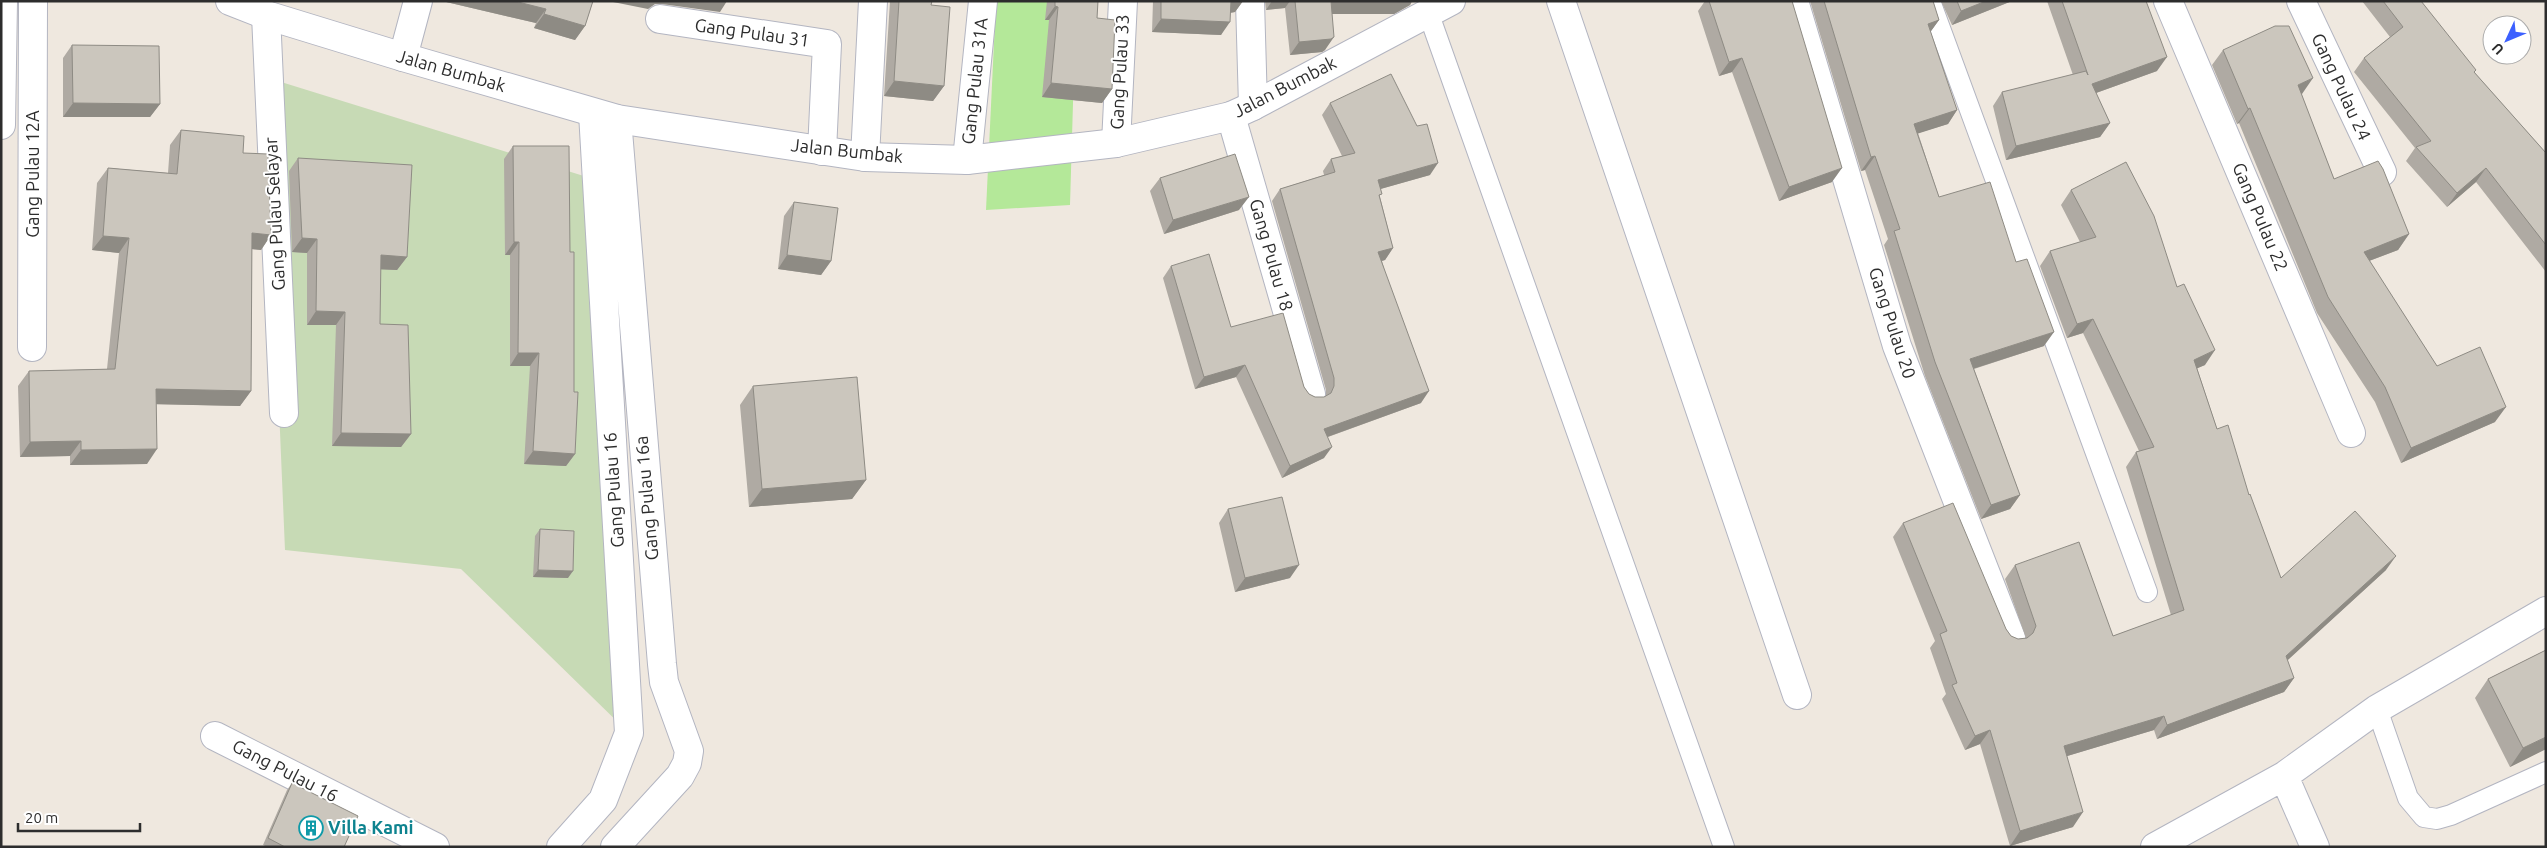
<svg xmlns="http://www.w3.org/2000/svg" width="2547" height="848" font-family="Ubuntu,sans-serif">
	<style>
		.green { fill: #b4e899 }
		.cemetery { fill: #c7dab5 }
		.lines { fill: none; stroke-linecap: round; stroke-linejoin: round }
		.service-casing { stroke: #b3b5c1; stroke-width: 22 }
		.minor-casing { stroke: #b3b5c1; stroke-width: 30 }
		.tertiary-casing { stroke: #b3b5c1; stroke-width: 30 }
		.service { stroke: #fff; stroke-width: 20 }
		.minor { stroke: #fff; stroke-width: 28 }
		.tertiary { stroke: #fff; stroke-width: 28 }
		.wall { fill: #afaaa3 }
		.shaded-wall { fill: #8e8b84 }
		.building { fill: #cbc6bd; stroke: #8e8b84 }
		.labels { text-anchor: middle; stroke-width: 4; stroke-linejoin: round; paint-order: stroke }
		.street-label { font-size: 18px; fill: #2d2d2d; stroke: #fff }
		.culture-label { font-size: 18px; font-weight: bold; fill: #0d838f; stroke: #fff; text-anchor: start }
	</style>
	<rect width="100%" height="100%" fill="#efe8df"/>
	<!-- green -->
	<path class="green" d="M 996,1 L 1076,1 L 1070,205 L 986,210 Z"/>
	<!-- cemetery -->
	<path class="cemetery" d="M 265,77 L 587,177 L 629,733 L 461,569 L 285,550 Z"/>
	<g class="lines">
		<!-- service casing -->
		<g class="service-casing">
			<path id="service" d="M 1930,1 L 2147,592
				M 1428,12 L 1724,847
				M 2377,709 L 2408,798 L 2424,817 L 2437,819 L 2451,815 L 2546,772"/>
		</g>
		<!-- minor casing -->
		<g class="minor-casing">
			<path id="minor" d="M 1250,1 L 1253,106
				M 1561,1 L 1797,695
				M 1794,1 L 1897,346 L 2011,638
				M 2168,1 L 2351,433
				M 2301,1 L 2382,172
				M 266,15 L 284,413
				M 660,19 L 827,44 L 822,151
				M 403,57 L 418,1
				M 1231,116 L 1311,394
				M 1,125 L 3,1
				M 1116,143 L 1123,1
				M 865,157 L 873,1
				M 967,160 L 983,1
				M 32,347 L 33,1
				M 215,736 L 435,847
				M 2284,776 L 2315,847
				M 561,847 L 603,800 L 629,733 L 593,113
				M 615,847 L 680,776 L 687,763 L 689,751 L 664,682 L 662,664 L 617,119
				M 2155,847 L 2284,776 L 2377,709 L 2546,611"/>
		</g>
		<!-- tertiary casing -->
		<g class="tertiary-casing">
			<path id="tertiary" d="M 230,1 L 266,15 L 403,57 L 617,119 L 865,157 L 967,160 L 1116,143 L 1231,116 L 1253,106 L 1451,1"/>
		</g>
		<!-- service -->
		<use href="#service" class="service"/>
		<!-- minor -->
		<use href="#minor" class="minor"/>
		<!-- tertiary -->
		<use href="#tertiary" class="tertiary"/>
	</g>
	<!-- wall -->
	<path class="wall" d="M 442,1 L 593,1 L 585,26 L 575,40 L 534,28 L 536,23 Z
		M 890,1 L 932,1 L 931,5 L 944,86 L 933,101 L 884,96 Z
		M 1047,1 L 1098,1 L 1097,18 L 1112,89 L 1102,103 L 1042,97 L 1049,20 L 1045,20 Z
		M 1153,1 L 1243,1 L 1235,12 L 1230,13 L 1221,35 L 1152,32 Z
		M 1265,1 L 1412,1 L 1410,5 L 1394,14 L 1332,14 L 1325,50 L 1322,52 L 1290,55 L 1285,8 L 1266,10 Z
		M 1705,1 L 1792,1 L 1832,182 L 1779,201 L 1732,72 L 1719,76 L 1698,11 Z
		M 1810,1 L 1933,1 L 1939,20 L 1930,32 L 1957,110 L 1948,124 L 1918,133 L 1939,197 L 2044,346 L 1974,369 L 2020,495 L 2010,509 L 1981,519 L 1925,376 L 1884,245 L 1888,239 L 1865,170 L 1861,171 Z
		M 1941,1 L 2012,1 L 1952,25 Z
		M 2047,1 L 2146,1 L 2157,71 L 2096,93 L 2110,123 L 2100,137 L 2006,160 L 1993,106 L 2002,92 L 2073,75 Z
		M 2362,1 L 2421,1 L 2474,72 L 2546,153 L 2546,272 L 2476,182 L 2447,207 L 2406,161 L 2415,148 L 2354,72 L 2364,58 L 2390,37 Z
		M 72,45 L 160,104 L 150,117 L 63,117 L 63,58 Z
		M 2223,50 L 2302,94 L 2301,94 L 2334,179 L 2409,234 L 2398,250 L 2369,261 L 2437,366 L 2495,422 L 2401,463 L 2375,402 L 2317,313 L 2239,123 L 2237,124 L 2212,65 Z
		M 1330,103 L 1430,175 L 1380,189 L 1380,197 L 1393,248 L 1385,260 L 1382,261 L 1421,403 L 1328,437 L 1324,458 L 1282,478 L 1236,377 L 1195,389 L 1163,278 L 1171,266 L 1231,327 L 1304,387 L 1309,394 L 1315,397 L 1324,397 L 1326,396 L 1326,390 L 1272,201 L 1280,189 L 1324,175 L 1323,171 L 1331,159 L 1342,156 L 1322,115 Z
		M 181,130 L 243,153 L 271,235 L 261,250 L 252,249 L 251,391 L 240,406 L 156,404 L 147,464 L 70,465 L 70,456 L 20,457 L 18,386 L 29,371 L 107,369 L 119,253 L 92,250 L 97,183 L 108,168 L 168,173 L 170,145 Z
		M 513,146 L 570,252 L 575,454 L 566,466 L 524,464 L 530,366 L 510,366 L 510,255 L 505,255 L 504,159 Z
		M 298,158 L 407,257 L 397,270 L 380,269 L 380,324 L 411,434 L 401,447 L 332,446 L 336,325 L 307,325 L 307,253 L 292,252 L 289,171 Z
		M 1160,178 L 1239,210 L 1164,234 L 1150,191 Z
		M 2071,190 L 2177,287 L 2205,365 L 2197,368 L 2217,429 L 2249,495 L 2281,578 L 2386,570 L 2287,660 L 2294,678 L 2284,692 L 2157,739 L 2154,730 L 2067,756 L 2073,827 L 2010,846 L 1980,744 L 1965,750 L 1942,699 L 1946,694 L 1930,648 L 1935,641 L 1893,537 L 1903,523 L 2006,629 L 2011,636 L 2018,639 L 2026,638 L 2005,579 L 2015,565 L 2113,636 L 2171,615 L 2126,467 L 2136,452 L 2139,451 L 2083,333 L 2067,338 L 2040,266 L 2050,251 L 2080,242 L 2061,205 Z
		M 794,202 L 831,261 L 821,275 L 778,269 L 784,216 Z
		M 753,386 L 866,480 L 852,499 L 749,507 L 740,405 Z
		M 1228,509 L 1290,578 L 1235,592 L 1219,523 Z
		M 540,529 L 568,578 L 533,577 L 535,536 Z
		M 2546,650 L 2546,749 L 2510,767 L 2475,698 L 2488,679 Z
		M 292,783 L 344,847 L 267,847 L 263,845 L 287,790 Z"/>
	<!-- shaded-wall -->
	<path class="shaded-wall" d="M 442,1 L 514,1 L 546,9 L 536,23 Z
		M 608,1 L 727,1 L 720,12 L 662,4 L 655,4 L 648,9 Z
		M 1230,1 L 1243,1 L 1235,12 L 1222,14 Z
		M 1272,1 L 1290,1 L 1285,8 L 1266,10 Z
		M 1331,1 L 1412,1 L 1410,5 L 1394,14 L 1322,14 Z
		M 1986,1 L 2012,1 L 1952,25 L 1961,11 Z
		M 1055,6 L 1058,7 L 1049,20 L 1045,20 Z
		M 544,14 L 585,26 L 575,40 L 534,28 Z
		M 1161,19 L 1230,22 L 1221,35 L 1152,32 Z
		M 1939,20 L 1929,34 L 1928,24 Z
		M 1334,37 L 1325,50 L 1322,52 L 1290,55 L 1299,42 Z
		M 2167,57 L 2157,71 L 2082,98 L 2092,84 Z
		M 1742,58 L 1732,72 L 1719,76 L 1729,62 Z
		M 2313,78 L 2302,94 L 2287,101 L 2298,85 Z
		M 894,81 L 944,86 L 933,101 L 884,96 Z
		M 1051,83 L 1112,89 L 1102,103 L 1042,97 Z
		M 73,103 L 160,104 L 150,117 L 63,117 Z
		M 2250,108 L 2239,123 L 2237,124 L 2248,109 Z
		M 1957,110 L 1948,124 L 1904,138 L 1914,124 Z
		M 2110,123 L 2100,137 L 2006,160 L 2016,146 Z
		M 1875,156 L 1865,170 L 1861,171 L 1871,157 Z
		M 1438,163 L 1430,175 L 1370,192 L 1378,180 Z
		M 1842,168 L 1832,182 L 1779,201 L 1789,187 Z
		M 2486,168 L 2476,182 L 2447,207 L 2457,193 Z
		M 1249,197 L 1239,210 L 1164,234 L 1173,220 Z
		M 252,233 L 271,235 L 261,250 L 241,248 Z
		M 2409,234 L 2398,250 L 2353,267 L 2364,252 Z
		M 103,236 L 129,238 L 119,253 L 92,250 Z
		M 302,238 L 317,239 L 307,253 L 292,252 Z
		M 514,242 L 519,242 L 510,255 L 505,255 Z
		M 1393,248 L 1385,260 L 1370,264 L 1378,252 Z
		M 381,255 L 407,257 L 397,270 L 371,269 Z
		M 787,255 L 831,261 L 821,275 L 778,269 Z
		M 316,311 L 345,312 L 336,325 L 307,325 Z
		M 2093,319 L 2083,333 L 2067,338 L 2077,324 Z
		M 2054,332 L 2044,346 L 1960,373 L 1970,359 Z
		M 2215,350 L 2205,365 L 2184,374 L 2194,360 Z
		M 518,353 L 539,353 L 530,366 L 510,366 Z
		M 1245,365 L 1236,377 L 1195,389 L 1204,377 Z
		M 156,389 L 251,391 L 240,406 L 146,404 Z
		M 1429,391 L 1421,403 L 1316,441 L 1324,429 Z
		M 2506,407 L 2495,422 L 2401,463 L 2411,448 Z
		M 341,433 L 411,434 L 401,447 L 332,446 Z
		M 81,441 L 70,456 L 20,457 L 30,442 Z
		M 1332,447 L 1324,458 L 1282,478 L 1290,466 Z
		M 157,449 L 147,464 L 70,465 L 81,450 Z
		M 533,451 L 575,454 L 566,466 L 524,464 Z
		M 866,480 L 852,499 L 749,507 L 762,489 Z
		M 2020,495 L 2010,509 L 1981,519 L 1991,505 Z
		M 2396,556 L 2386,570 L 2276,671 L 2286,656 Z
		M 1299,565 L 1290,578 L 1235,592 L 1245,578 Z
		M 538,570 L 573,571 L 568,578 L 533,577 Z
		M 2294,678 L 2284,692 L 2157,739 L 2167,725 Z
		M 2164,716 L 2154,730 L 2054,760 L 2064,746 Z
		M 1990,730 L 1980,744 L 1965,750 L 1975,736 Z
		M 2546,737 L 2546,749 L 2510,767 L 2523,748 Z
		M 2083,812 L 2073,827 L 2010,846 L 2020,831 Z"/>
	<!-- building -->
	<path class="building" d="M 514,1 L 593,1 L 585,26 L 544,14 L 546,9 Z
		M 899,1 L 932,1 L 931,5 L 950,7 L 944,86 L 894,81 Z
		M 1055,1 L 1098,1 L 1097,18 L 1115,20 L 1112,89 L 1051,83 L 1058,7 L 1055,6 Z
		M 1161,1 L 1231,1 L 1230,22 L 1161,19 Z
		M 1295,1 L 1336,1 L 1331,1 L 1334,37 L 1331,39 L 1299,42 Z
		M 1709,1 L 1792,1 L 1842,168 L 1789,187 L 1742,58 L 1729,62 Z
		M 1824,1 L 1933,1 L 1939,20 L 1928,24 L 1957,110 L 1914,124 L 1939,197 L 1990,182 L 2016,262 L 2027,259 L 2054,332 L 1970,359 L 2020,495 L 1991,505 L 1935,362 L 1894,231 L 1900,229 L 1875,156 L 1871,157 Z
		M 1957,1 L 1986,1 L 1961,11 Z
		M 2062,1 L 2146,1 L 2167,57 L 2092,84 L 2110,123 L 2016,146 L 2002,92 L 2086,71 L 2088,75 Z
		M 2383,1 L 2421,1 L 2476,70 L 2474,72 L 2546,153 L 2546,245 L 2486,168 L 2457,193 L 2416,147 L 2431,141 L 2364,58 L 2403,27 Z
		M 2275,26 L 2289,26 L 2313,78 L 2298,85 L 2334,179 L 2378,161 L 2383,169 L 2409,234 L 2364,252 L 2437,366 L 2480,347 L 2506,407 L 2411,448 L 2385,387 L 2328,297 L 2250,108 L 2248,109 L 2223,50 Z
		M 72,45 L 159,46 L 160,104 L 73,103 Z
		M 1391,74 L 1417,126 L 1427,124 L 1438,163 L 1378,180 L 1382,194 L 1379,195 L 1393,248 L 1378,252 L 1429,391 L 1324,429 L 1332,447 L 1290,466 L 1245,365 L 1204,377 L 1171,266 L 1209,254 L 1231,327 L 1283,313 L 1304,387 L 1309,394 L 1315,397 L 1324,397 L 1331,393 L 1334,386 L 1334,378 L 1280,189 L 1335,172 L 1331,159 L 1355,153 L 1330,103 Z
		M 181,130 L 244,136 L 243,153 L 268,154 L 271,235 L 252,233 L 251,391 L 156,389 L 157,449 L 81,450 L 81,441 L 30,442 L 29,371 L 115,369 L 129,238 L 103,236 L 108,168 L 177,174 Z
		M 513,146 L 569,146 L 570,252 L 574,252 L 574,392 L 578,392 L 575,454 L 533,451 L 539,353 L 518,353 L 519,242 L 514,242 Z
		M 1235,154 L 1249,197 L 1173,220 L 1160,178 Z
		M 298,158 L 412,165 L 407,257 L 381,255 L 380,324 L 408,325 L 411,434 L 341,433 L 345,312 L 316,311 L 317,239 L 302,238 Z
		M 2126,162 L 2154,216 L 2177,287 L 2184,284 L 2215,350 L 2194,360 L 2217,429 L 2228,425 L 2249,495 L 2250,494 L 2281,578 L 2355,511 L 2396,556 L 2286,656 L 2294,678 L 2167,725 L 2164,716 L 2064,746 L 2083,812 L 2020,831 L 1990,730 L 1975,736 L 1952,685 L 1957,683 L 1940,634 L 1947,631 L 1903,523 L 1953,503 L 2006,629 L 2011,636 L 2018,639 L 2027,638 L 2033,633 L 2036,626 L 2015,565 L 2079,542 L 2113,636 L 2184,610 L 2136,452 L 2154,447 L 2093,319 L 2077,324 L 2050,251 L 2096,237 L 2071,190 Z
		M 794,202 L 838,208 L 831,261 L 787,255 Z
		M 857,377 L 866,480 L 762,489 L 753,386 Z
		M 1282,497 L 1299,565 L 1245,578 L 1228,509 Z
		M 540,529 L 574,531 L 573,571 L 538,570 Z
		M 2546,650 L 2546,737 L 2523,748 L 2488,679 Z
		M 292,783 L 358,816 L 344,847 L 285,847 L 268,838 Z"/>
	<!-- icons -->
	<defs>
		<g id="building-ring" transform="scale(1.25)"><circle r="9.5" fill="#fff" stroke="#0f9aa8" stroke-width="1.5"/><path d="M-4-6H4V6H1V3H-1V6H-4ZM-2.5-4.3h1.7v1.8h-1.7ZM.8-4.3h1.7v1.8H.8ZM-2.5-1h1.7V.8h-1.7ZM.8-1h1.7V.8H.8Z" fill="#0f9aa8"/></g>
	</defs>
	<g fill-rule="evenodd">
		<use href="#building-ring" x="311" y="828"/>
	</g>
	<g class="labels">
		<!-- street labels -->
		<g class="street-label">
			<text transform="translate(752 33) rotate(8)" y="6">Gang Pulau 31</text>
			<text transform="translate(451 71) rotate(16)" y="6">Jalan Bumbak</text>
			<text transform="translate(1120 72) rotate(-87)" y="6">Gang Pulau 33</text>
			<text transform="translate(975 81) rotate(-84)" y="6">Gang Pulau 31A</text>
			<text transform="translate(1285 87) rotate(-27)" y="6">Jalan Bumbak</text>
			<text transform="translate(2341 87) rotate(65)" y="6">Gang Pulau 24</text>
			<text transform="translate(847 151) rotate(6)" y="6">Jalan Bumbak</text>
			<text transform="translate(33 174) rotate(-90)" y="6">Gang Pulau 12A</text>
			<text transform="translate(275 214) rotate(-93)" y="6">Gang Pulau Selayar</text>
			<text transform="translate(2260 217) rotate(67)" y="6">Gang Pulau 22</text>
			<text transform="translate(1271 255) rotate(74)" y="6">Gang Pulau 18</text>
			<text transform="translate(1892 323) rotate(72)" y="6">Gang Pulau 20</text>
			<text transform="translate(614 490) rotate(-94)" y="6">Gang Pulau 16</text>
			<text transform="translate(647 498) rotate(-95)" y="6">Gang Pulau 16a</text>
			<text transform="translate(285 771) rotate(27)" y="6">Gang Pulau 16</text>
		</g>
		<!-- culture labels -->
		<g class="culture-label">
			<text x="328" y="834">Villa Kami</text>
		</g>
	</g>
	<!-- border -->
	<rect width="2547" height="848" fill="none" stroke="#2d2d2d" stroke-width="5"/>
	<!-- north arrow -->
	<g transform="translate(2507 40) rotate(226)"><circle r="24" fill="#ffffff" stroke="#ababab"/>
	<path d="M0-4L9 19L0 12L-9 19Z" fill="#3c60ff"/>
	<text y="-8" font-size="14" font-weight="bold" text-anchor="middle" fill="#2d2d2d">U</text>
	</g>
	<!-- scale -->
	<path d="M18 823v8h122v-8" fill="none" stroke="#2d2d2d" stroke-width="2.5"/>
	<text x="25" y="823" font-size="15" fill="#2d2d2d" stroke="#ffffff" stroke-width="4" paint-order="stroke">20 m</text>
</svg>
